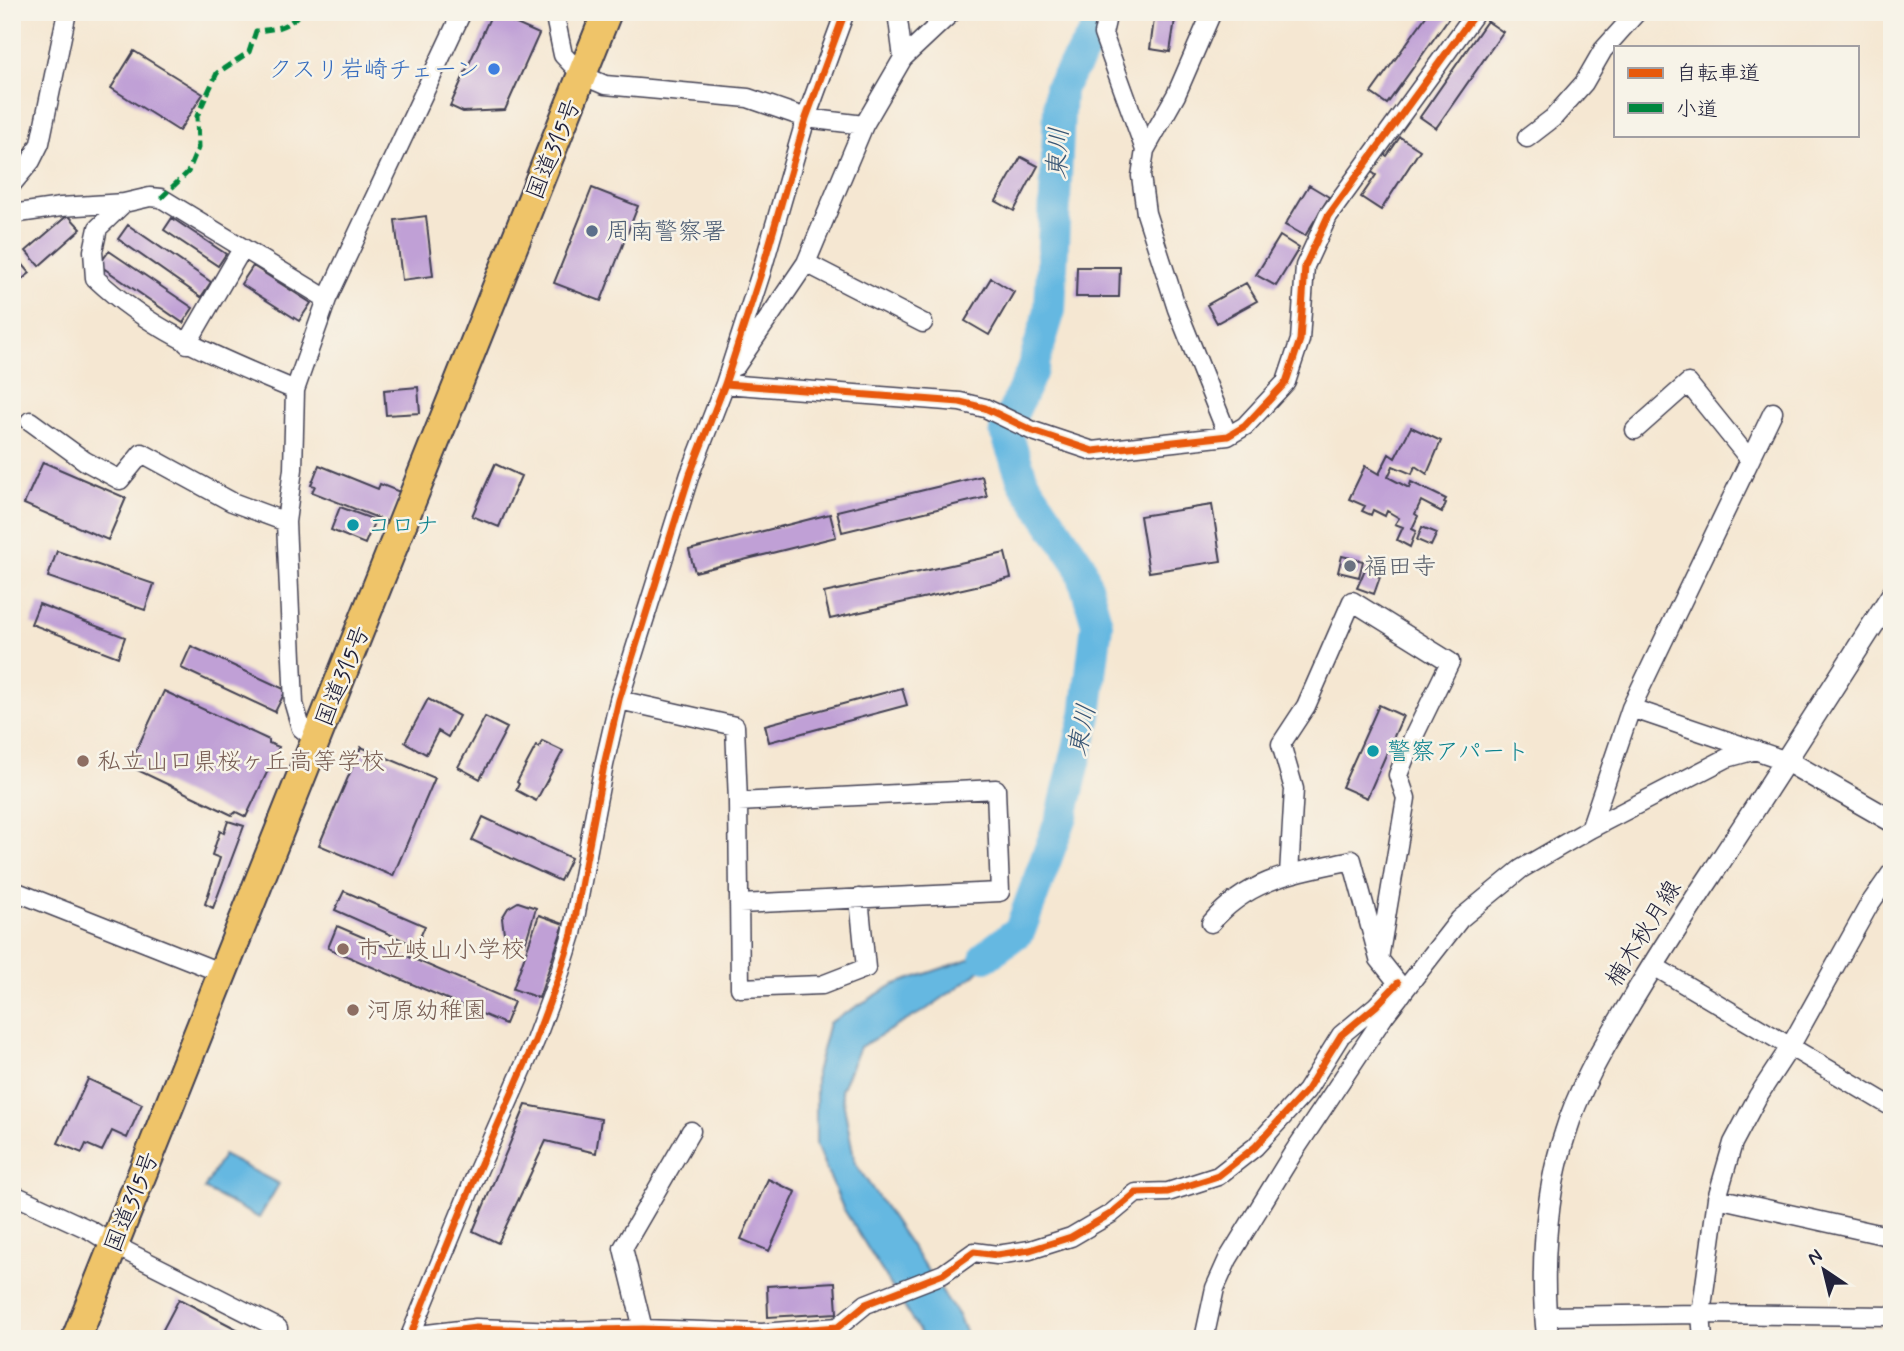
<svg xmlns="http://www.w3.org/2000/svg" width="1904" height="1351" font-family="Mynerve,'Klee One',sans-serif">
	<style>
		.water { fill: #65b8e1; stroke: #446d8e; stroke-width: 2 }
		.lines { fill: none; stroke-linecap: round; stroke-linejoin: round }
		.river { stroke: #65b8e1; stroke-width: 32 }
		.building { fill: #c0a0d6 }
		.minor-casing { stroke: #424052; stroke-width: 21 }
		.tertiary-casing { stroke: #424052; stroke-width: 24 }
		.trunk-casing { stroke: #424052; stroke-width: 32 }
		.minor { stroke: #fff; stroke-width: 18 }
		.tertiary { stroke: #fff; stroke-width: 21 }
		.trunk { stroke: #efc469; stroke-width: 28 }
		.quiet { stroke: #00873e; stroke-width: 5; stroke-dasharray: 10 5; stroke-linecap: butt }
		.cycleway-casing { stroke: #f7f3e8; stroke-width: 11 }
		.cycleway { stroke: #e8590c; stroke-width: 7 }
		.shop-dot { fill: #3f7fe0; stroke: #f7f3e8; stroke-width: 2.5 }
		.service-dot { fill: #5c6f8a; stroke: #f7f3e8; stroke-width: 2.5 }
		.culture-dot { fill: #0f9aa8; stroke: #f7f3e8; stroke-width: 2.5 }
		.worship-dot { fill: #6b7280; stroke: #f7f3e8; stroke-width: 2.5 }
		.education-dot { fill: #8d6e63; stroke: #f7f3e8; stroke-width: 2.5 }
		.labels { text-anchor: middle; stroke-width: 5; stroke-linejoin: round; paint-order: stroke }
		.shop-label { font-size: 24px; fill: #366cbe; stroke: #f7f3e8; text-anchor: end }
		.street-label { font-size: 24px; fill: #22223b; stroke: #f7f3e8 }
		.service-label { font-size: 24px; fill: #4e5e75; stroke: #f7f3e8; text-anchor: start }
		.culture-label { font-size: 24px; fill: #0d838f; stroke: #f7f3e8; text-anchor: start }
		.worship-label { font-size: 24px; fill: #5b616d; stroke: #f7f3e8; text-anchor: start }
		.education-label { font-size: 24px; fill: #785e54; stroke: #f7f3e8; text-anchor: start }
		.water-label { font-size: 26px; font-style: italic; fill: #395675; stroke: #f7f3e8 }
	</style>
	<rect width="100%" height="100%" fill="#f7f3e8"/>
	<filter id="ink" filterUnits="userSpaceOnUse"><feTurbulence type="fractalNoise" baseFrequency=".0143" numOctaves="2"/><feDisplacementMap in="SourceGraphic" scale="14" xChannelSelector="R" yChannelSelector="G"/><feConvolveMatrix kernelMatrix="1 2 1 2 8 2 1 2 1" color-interpolation-filters="sRGB"/></filter>
	<filter id="wash" filterUnits="userSpaceOnUse"><feTurbulence type="fractalNoise" baseFrequency=".00686" numOctaves="4" result="noise"/><feDisplacementMap in="SourceGraphic" scale="28" xChannelSelector="R" yChannelSelector="G"/><feGaussianBlur stdDeviation="1.57" result="paint"/><feColorMatrix in="noise" values="0 0 0 0 0 0 0 0 0 0 0 0 0 0 0 0 0 1.4 0 .05"/><feComposite in="paint" operator="in"/></filter>
	<g filter="url(#wash)">
		<rect width="100%" height="100%" fill="#f5e7d2"/>
		<!-- water -->
		<path class="water" d="M 1020,930 L 971,978 L 927,1009 L 860,1047 L 841,1090 L 855,1163 L 959,1317 L 968,1339 L 924,1339 L 843,1208 L 816,1145 L 816,1073 L 829,1023 L 893,985 L 978,956 Z
			M 223,1155 L 279,1184 L 259,1218 L 204,1189 Z"/>
		<g class="lines">
			<!-- river -->
			<path class="river" d="M 986,956 L 1020,930 L 1062,816 L 1086,716 L 1097,624 L 1080,565 L 1024,483 L 1005,430 L 1031,373 L 1050,310 L 1060,88 L 1095,33 L 1098,12"/>
		</g>
		<g id="blocks">
			<!-- building -->
			<path class="building" d="M 1155,12 L 1176,13 L 1170,52 L 1150,49 Z
				M 1429,12 L 1453,12 L 1387,104 L 1371,93 Z
				M 492,13 L 539,34 L 505,110 L 463,112 L 450,106 Z
				M 1487,21 L 1503,32 L 1436,128 L 1420,117 Z
				M 134,51 L 203,94 L 179,131 L 111,88 Z
				M 1400,137 L 1420,150 L 1381,210 L 1361,197 L 1376,175 L 1370,171 L 1382,153 L 1387,156 Z
				M 1021,157 L 1038,166 L 1014,211 L 996,201 Z
				M 1309,185 L 1329,197 L 1305,236 L 1285,225 Z
				M 592,188 L 638,206 L 601,301 L 554,283 Z
				M 68,215 L 81,229 L 39,266 L 26,251 Z
				M 426,216 L 433,276 L 402,280 L 395,220 Z
				M 172,218 L 226,254 L 218,266 L 164,230 Z
				M 128,225 L 211,282 L 201,297 L 118,239 Z
				M 1280,236 L 1299,248 L 1276,286 L 1256,275 Z
				M 109,251 L 193,308 L 183,323 L 99,265 Z
				M 19,260 L 30,273 L 12,287 L 12,265 Z
				M 253,266 L 311,303 L 299,321 L 241,284 Z
				M 1077,267 L 1120,267 L 1119,297 L 1076,297 Z
				M 991,278 L 1014,292 L 989,335 L 965,321 Z
				M 1246,283 L 1257,301 L 1217,323 L 1207,305 Z
				M 418,387 L 420,413 L 386,415 L 384,390 Z
				M 1411,427 L 1441,441 L 1427,474 L 1415,466 L 1412,474 L 1393,466 L 1388,477 L 1409,488 L 1411,482 L 1446,499 L 1444,502 L 1446,503 L 1442,512 L 1421,501 L 1415,514 L 1418,516 L 1412,529 L 1416,531 L 1410,547 L 1397,540 L 1403,527 L 1395,524 L 1399,518 L 1387,511 L 1385,516 L 1373,510 L 1371,515 L 1362,511 L 1365,506 L 1349,499 L 1365,466 L 1379,474 L 1389,454 L 1395,458 Z
				M 43,462 L 126,498 L 108,540 L 24,504 Z
				M 495,464 L 521,476 L 499,527 L 472,516 Z
				M 319,465 L 378,489 L 380,484 L 400,492 L 388,522 L 312,492 L 315,486 L 311,485 Z
				M 982,476 L 987,497 L 842,532 L 837,511 Z
				M 1212,505 L 1221,561 L 1149,572 L 1140,516 Z
				M 340,507 L 375,520 L 365,544 L 331,530 Z
				M 830,514 L 836,537 L 695,572 L 689,550 Z
				M 1422,527 L 1437,533 L 1431,546 L 1417,540 Z
				M 57,551 L 154,584 L 145,610 L 48,577 Z
				M 1005,553 L 1011,578 L 830,619 L 824,593 Z
				M 1342,556 L 1363,561 L 1359,577 L 1338,572 Z
				M 1366,567 L 1377,571 L 1375,575 L 1380,577 L 1374,594 L 1357,588 Z
				M 39,604 L 125,637 L 118,657 L 31,624 Z
				M 191,646 L 286,690 L 275,712 L 181,668 Z
				M 902,688 L 907,705 L 769,742 L 765,725 Z
				M 164,691 L 269,740 L 269,743 L 279,747 L 246,817 L 236,812 L 232,815 L 129,766 Z
				M 428,699 L 459,716 L 448,737 L 438,731 L 426,754 L 405,742 Z
				M 1379,705 L 1403,716 L 1367,798 L 1342,787 Z
				M 485,717 L 507,728 L 480,779 L 458,767 Z
				M 542,741 L 563,751 L 536,801 L 516,790 L 519,784 L 517,782 L 536,746 L 539,748 Z
				M 361,747 L 435,778 L 393,876 L 319,845 Z
				M 483,817 L 571,858 L 560,881 L 472,840 Z
				M 228,821 L 244,826 L 213,908 L 205,904 L 220,858 L 212,855 L 220,831 L 224,833 Z
				M 344,891 L 425,926 L 416,946 L 335,910 Z
				M 518,902 L 536,908 L 525,944 L 513,940 L 504,933 L 502,918 L 508,908 Z
				M 539,915 L 564,924 L 539,998 L 513,989 Z
				M 337,926 L 514,1002 L 505,1024 L 328,948 Z
				M 88,1079 L 142,1104 L 127,1138 L 112,1131 L 102,1151 L 86,1144 L 82,1153 L 58,1143 Z
				M 526,1105 L 601,1119 L 596,1153 L 546,1141 L 498,1243 L 473,1231 Z
				M 768,1179 L 796,1192 L 769,1251 L 741,1239 Z
				M 835,1282 L 837,1313 L 768,1317 L 767,1286 Z
				M 179,1299 L 256,1339 L 158,1339 Z"/>
		</g>
	</g>
	<g filter="url(#ink)">
		<use href="#blocks" fill-opacity="0" stroke="#424052" stroke-width="2"/>
		<g class="lines">
			<!-- minor casing -->
			<g class="minor-casing">
				<path id="minor" d="M 554,12 L 563,55 L 582,75 L 605,85 L 748,98 L 806,118 L 864,125
					M 897,12 L 903,58
					M 1108,12 L 1103,34 L 1145,150
					M 1212,12 L 1176,95 L 1145,150 L 1141,176 L 1146,213 L 1177,309 L 1228,436
					M 1527,138 L 1553,118 L 1584,83 L 1603,50 L 1637,12
					M 12,184 L 31,161 L 40,143 L 67,12
					M 124,203 L 98,228 L 93,251 L 95,278 C 154,334 222,359 295,390
					M 12,214 L 61,207 L 124,203 L 150,197 L 161,198 L 327,299
					M 806,263 L 923,323
					M 187,344 L 242,249
					M 736,366 L 806,263 L 864,125 L 903,58 L 952,12
					M 725,384 L 960,402 L 985,408 L 1033,431 L 1093,451 L 1228,436 L 1245,426 L 1286,382 L 1300,340 L 1305,266 L 1328,216 L 1476,12
					M 30,421 L 85,461 L 120,480 L 142,453 L 232,502 L 286,522
					M 1635,430 L 1688,383 L 1750,460
					M 619,700 L 735,726 L 738,802 L 740,988 L 822,985 L 866,968 L 859,898
					M 1631,708 L 1787,761
					M 316,740 L 301,728 L 294,704 L 286,522 L 293,469 L 295,390 L 327,299 L 462,12
					M 738,802 L 996,789 L 1000,892 L 739,904
					M 1590,829 L 1631,708 L 1773,412
					M 1289,874 L 1294,789 L 1281,744 L 1306,706 L 1352,601 L 1450,662 L 1412,740 L 1398,775 L 1406,798 L 1379,959
					M 12,890 L 222,973
					M 1211,923 C 1249,878 1297,872 1352,860 L 1379,959 L 1398,983 L 1402,994
					M 1652,965 L 1892,1107
					M 12,1194 L 90,1230 L 114,1245 L 278,1328 L 274,1339
					M 1717,1198 L 1892,1237
					M 1545,1316 L 1701,1314 L 1892,1316
					M 643,1329 L 623,1248 L 691,1131
					M 411,1336 L 476,1328 L 559,1331 L 643,1329 L 762,1333 L 838,1327 L 866,1304 L 943,1274 L 974,1252 L 997,1255 L 1030,1250 L 1071,1237 L 1112,1213 L 1136,1193 L 1168,1192 L 1218,1176 L 1255,1147 L 1306,1091 L 1341,1035 L 1376,1006 L 1398,983
					M 409,1339 L 476,1175 L 535,1041 L 558,979 L 572,934 L 604,765 L 619,700 L 690,474 L 725,384 L 761,273 L 806,118 L 845,12
					M 1204,1339 L 1215,1288 L 1228,1259 L 1293,1153 L 1385,1015 L 1460,919 L 1521,869 L 1590,829 L 1727,758 L 1756,750
					M 1703,1339 L 1701,1314 L 1717,1198 L 1733,1143 L 1758,1096 L 1790,1047 L 1869,905 L 1892,872
					M 1892,1339 L 1892,1338"/>
			</g>
			<!-- tertiary casing -->
			<g class="tertiary-casing">
				<path id="tertiary" d="M 1787,761 L 1892,821
					M 1548,1339 C 1540,1276 1545,1194 1565,1134 C 1578,1091 1600,1053 1623,1015 C 1652,966 1682,919 1714,871 C 1774,780 1833,687 1892,595"/>
			</g>
			<!-- trunk casing -->
			<g class="trunk-casing">
				<path id="trunk" d="M 76,1339 L 607,12"/>
			</g>
			<!-- minor -->
			<use href="#minor" class="minor"/>
			<!-- tertiary -->
			<use href="#tertiary" class="tertiary"/>
			<!-- trunk -->
			<use href="#trunk" class="trunk"/>
			<!-- quiet -->
			<path class="quiet" d="M 161,198 L 188,172 L 198,148 L 197,116 L 217,73 L 249,52 L 256,31 C 276,29 287,28 301,12"/>
			<!-- cycleway casing -->
			<g class="cycleway-casing">
				<path id="cycleway" d="M 725,384 L 960,402 L 985,408 L 1033,431 L 1093,451 L 1228,436 L 1245,426 L 1286,382 L 1300,340 L 1305,266 L 1328,216 L 1476,12
					M 411,1336 L 476,1328 L 559,1331 L 643,1329 L 762,1333 L 838,1327 L 866,1304 L 943,1274 L 974,1252 L 997,1255 L 1030,1250 L 1071,1237 L 1112,1213 L 1136,1193 L 1168,1192 L 1218,1176 L 1255,1147 L 1306,1091 L 1341,1035 L 1376,1006 L 1398,983
					M 409,1339 L 476,1175 L 535,1041 L 558,979 L 572,934 L 604,765 L 619,700 L 690,474 L 725,384 L 761,273 L 806,118 L 845,12"/>
			</g>
			<!-- cycleway -->
			<use href="#cycleway" class="cycleway"/>
		</g>
	</g>
	<!-- markers -->
	<circle class="shop-dot" cx="494" cy="69" r="7"/>
	<circle class="service-dot" cx="592" cy="231" r="7"/>
	<g class="culture-dot">
		<circle cx="353" cy="525" r="7"/>
		<circle cx="1373" cy="751" r="7"/>
	</g>
	<circle class="worship-dot" cx="1350" cy="566" r="7"/>
	<g class="education-dot">
		<circle cx="83" cy="761" r="7"/>
		<circle cx="343" cy="949" r="7"/>
		<circle cx="353" cy="1010" r="7"/>
	</g>
	<g class="labels">
		<!-- shop labels -->
		<g class="shop-label">
			<text x="480" y="77">クスリ岩崎チェーン</text>
		</g>
		<!-- street labels -->
		<g class="street-label">
			<text transform="translate(553 149) rotate(-68)" y="8">国道315号</text>
			<text transform="translate(342 676) rotate(-68)" y="8">国道315号</text>
			<text transform="translate(1643 933) rotate(-58)" y="8">楠木秋月線</text>
			<text transform="translate(131 1202) rotate(-68)" y="8">国道315号</text>
		</g>
		<!-- service labels -->
		<g class="service-label">
			<text x="606" y="239">周南警察署</text>
		</g>
		<!-- culture labels -->
		<g class="culture-label">
			<text x="367" y="533">コロナ</text>
			<text x="1387" y="759">警察アパート</text>
		</g>
		<!-- worship labels -->
		<g class="worship-label">
			<text x="1364" y="574">福田寺</text>
		</g>
		<!-- education labels -->
		<g class="education-label">
			<text x="97" y="769">私立山口県桜ヶ丘高等学校</text>
			<text x="357" y="957">市立岐山小学校</text>
			<text x="367" y="1018">河原幼稚園</text>
		</g>
		<!-- water labels -->
		<g class="water-label">
			<text transform="translate(1057 153) rotate(-87)" y="9">東川</text>
			<text transform="translate(1081 730) rotate(-78)" y="9">東川</text>
		</g>
	</g>
	<!-- margin -->
	<rect width="1904" height="1351" fill="none" stroke="#f7f3e8" stroke-width="42"/>
	<!-- legend -->
	<rect x="1614" y="46" width="245" height="91" fill="#f7f3e8" stroke="#a29fa3" stroke-width="2"/>
	<rect x="1628" y="68" width="35" height="10" fill="#e8590c" stroke="#a29fa3" stroke-width="2"/>
	<text x="1676" y="80" font-size="21" fill="#22223b">自転車道</text>
	<rect x="1628" y="103" width="35" height="10" fill="#00873e" stroke="#a29fa3" stroke-width="2"/>
	<text x="1676" y="116" font-size="21" fill="#22223b">小道</text>
	<!-- north arrow -->
	<g transform="translate(1824 1270) rotate(325)" stroke="#f7f3e8" stroke-width="5" paint-order="stroke">
	<path d="M0-5L12 26L0 18L-12 26Z" fill="#22223b"/>
	<text y="-10" font-size="19" font-weight="bold" text-anchor="middle" fill="#22223b">N</text>
	</g>
</svg>
